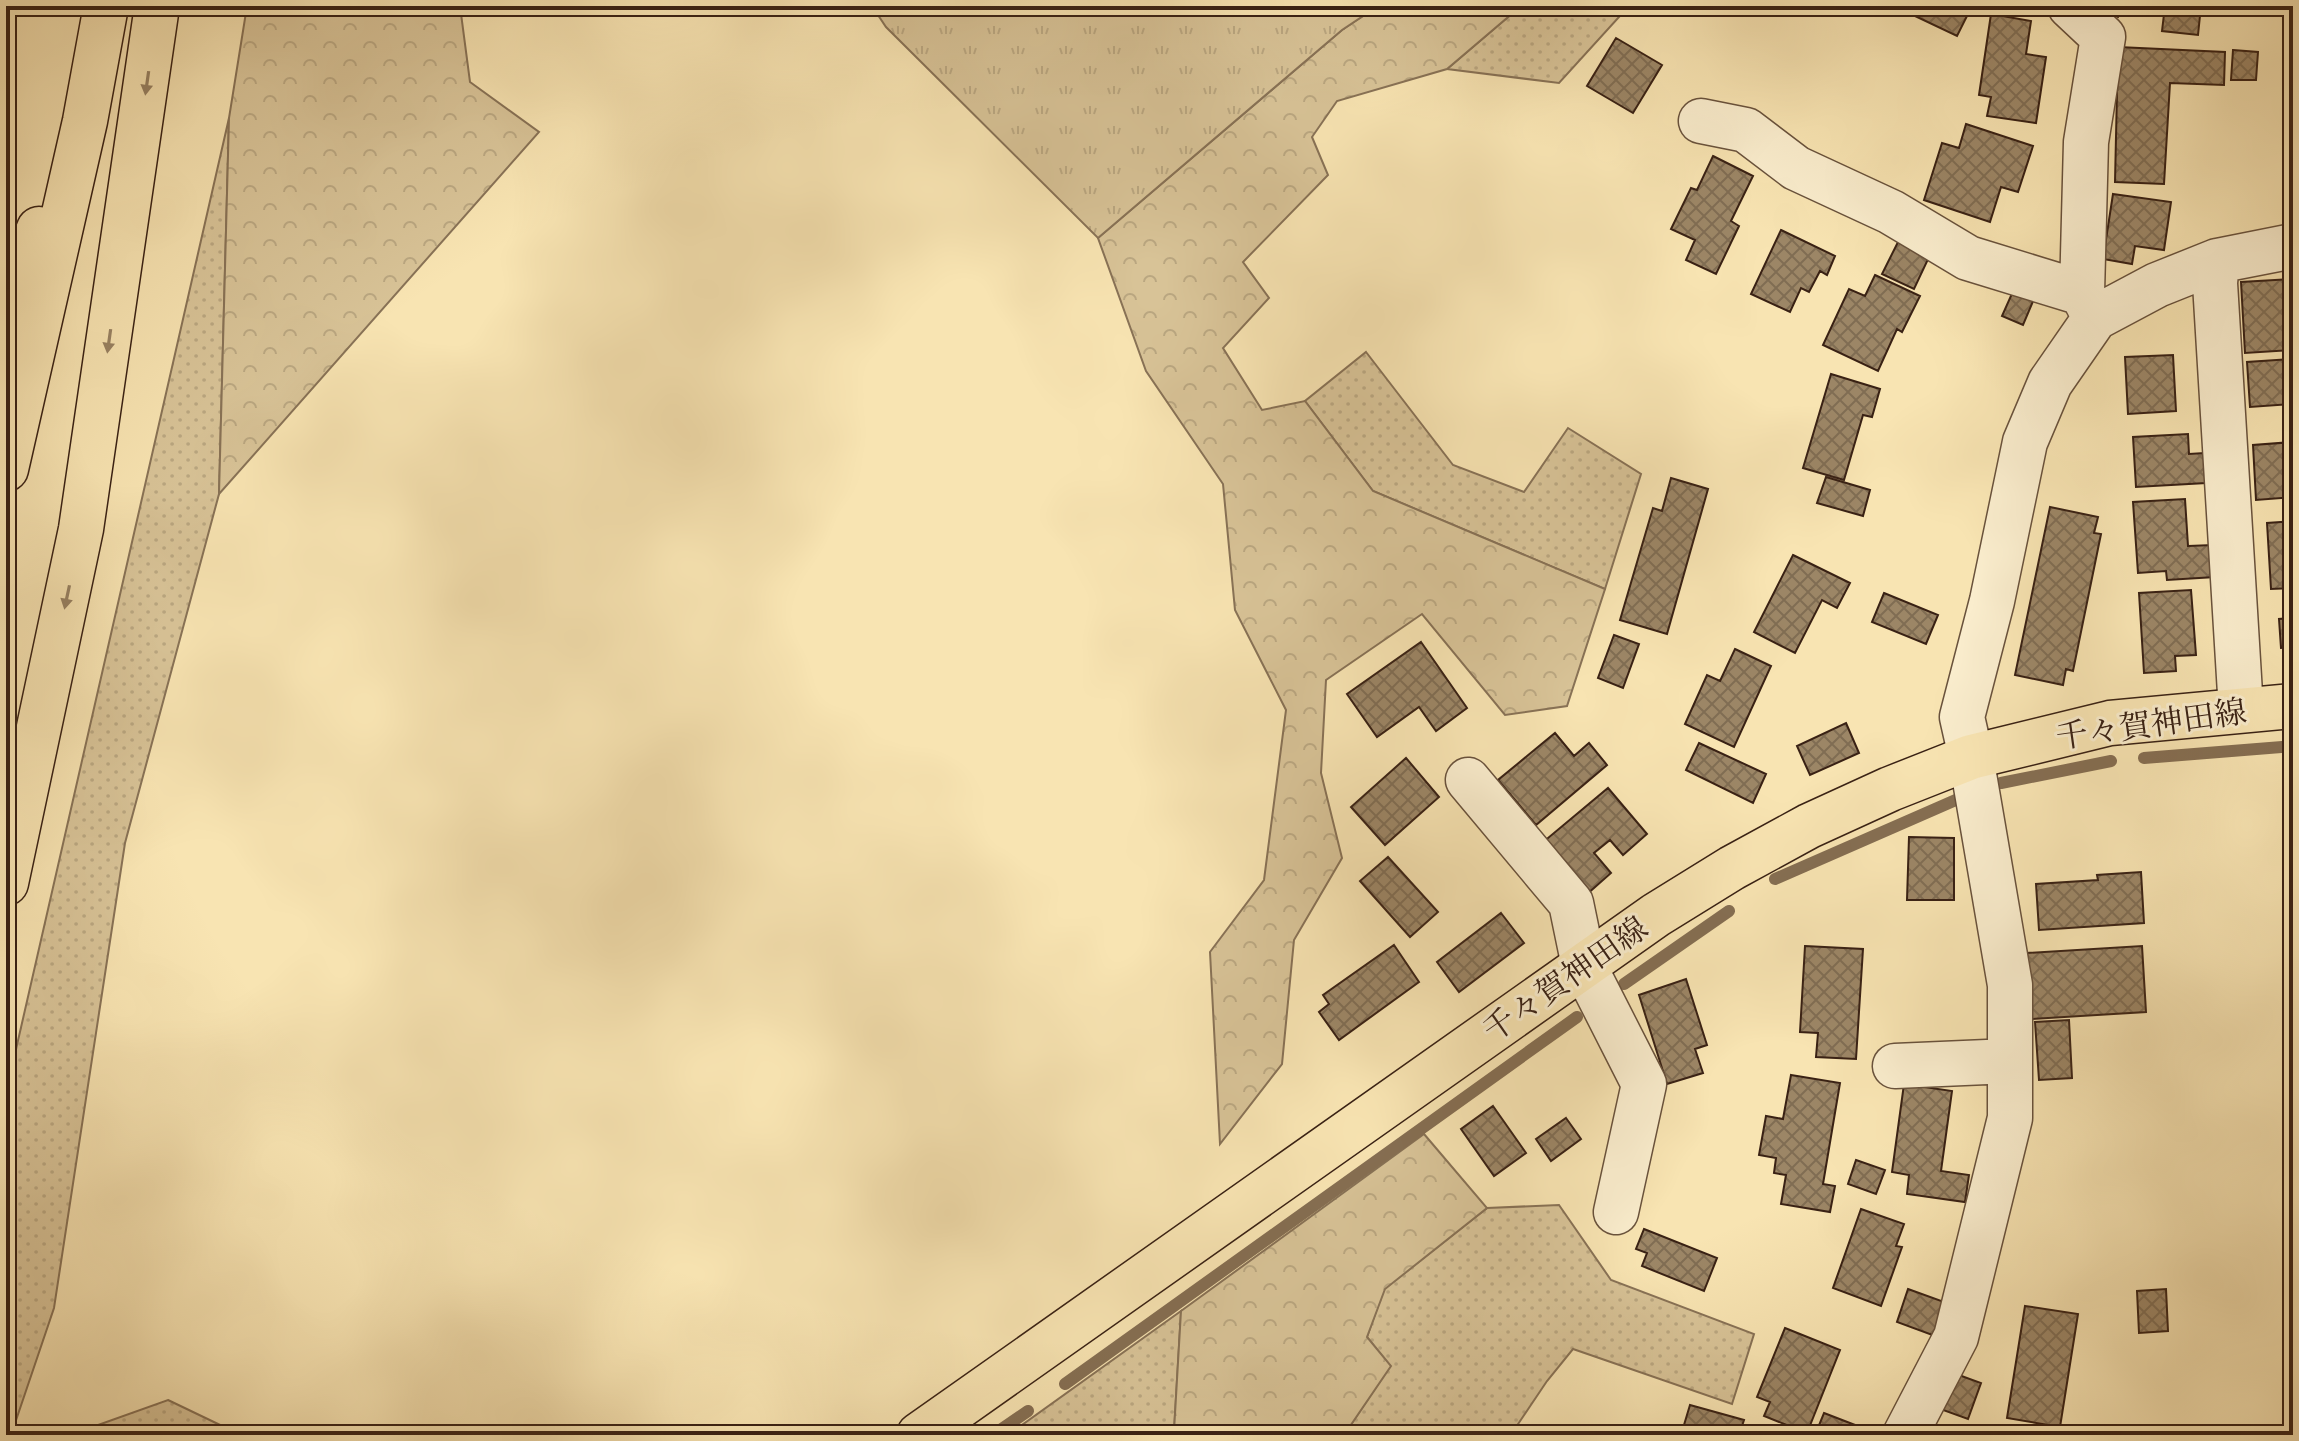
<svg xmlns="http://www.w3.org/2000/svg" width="2299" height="1441" font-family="'IM FELL English','Noto Serif JP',serif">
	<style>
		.grass { fill: url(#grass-dots); stroke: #887256; stroke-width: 2 }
		.forest { fill: url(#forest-crowns); stroke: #887256; stroke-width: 2 }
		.park { fill: url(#park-tufts); stroke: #887256; stroke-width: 2 }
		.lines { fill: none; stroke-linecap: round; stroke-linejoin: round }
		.stream { stroke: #856e52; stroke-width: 12 }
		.building { fill: url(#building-cross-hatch); stroke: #392114; stroke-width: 2 }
		.minor-casing { stroke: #69523c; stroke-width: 47 }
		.major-casing { stroke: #392114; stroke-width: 47 }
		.highway-casing { stroke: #392114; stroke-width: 47 }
		.minor { stroke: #faedcd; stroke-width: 44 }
		.major { stroke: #f8e4b2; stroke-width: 44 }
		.highway { stroke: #f8e4b2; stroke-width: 44 }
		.oneway { fill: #988263 }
		.labels { text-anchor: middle; stroke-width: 6; stroke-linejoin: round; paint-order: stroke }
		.street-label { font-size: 32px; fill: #392114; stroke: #faedcd }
	</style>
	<defs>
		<pattern id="grass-dots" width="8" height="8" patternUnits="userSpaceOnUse" patternTransform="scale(2)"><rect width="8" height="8" fill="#d8c397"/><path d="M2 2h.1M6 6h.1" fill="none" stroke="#baa781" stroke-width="1.8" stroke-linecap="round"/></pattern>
		<pattern id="forest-crowns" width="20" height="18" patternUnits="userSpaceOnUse" patternTransform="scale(2)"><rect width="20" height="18" fill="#d8c397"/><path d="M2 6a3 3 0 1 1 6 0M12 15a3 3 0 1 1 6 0" fill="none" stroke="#baa781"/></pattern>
		<pattern id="park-tufts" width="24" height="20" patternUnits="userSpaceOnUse" patternTransform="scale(2)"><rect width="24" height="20" fill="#d8c397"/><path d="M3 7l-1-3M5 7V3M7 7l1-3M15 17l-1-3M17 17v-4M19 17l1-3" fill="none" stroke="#baa781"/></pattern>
		<pattern id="building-cross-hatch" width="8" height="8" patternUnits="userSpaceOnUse" patternTransform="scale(2)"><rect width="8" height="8" fill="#9c8666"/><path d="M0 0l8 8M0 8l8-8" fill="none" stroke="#806d53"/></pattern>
	</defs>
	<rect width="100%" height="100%" fill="#f8e4b2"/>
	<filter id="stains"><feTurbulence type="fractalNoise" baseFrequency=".0025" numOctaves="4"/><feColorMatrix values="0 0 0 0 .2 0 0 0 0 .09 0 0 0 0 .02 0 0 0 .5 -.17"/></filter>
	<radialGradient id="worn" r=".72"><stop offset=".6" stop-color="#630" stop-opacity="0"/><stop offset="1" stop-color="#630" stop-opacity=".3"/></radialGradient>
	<!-- grass -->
	<path class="grass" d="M 1521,6 L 1629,6 L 1559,83 L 1447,69 Z
		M 229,118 L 219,494 L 125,843 L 54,1308 L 11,1435 L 6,1435 L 6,1093 Z
		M 1366,352 L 1453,465 L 1524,492 L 1568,428 L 1641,474 L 1605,589 L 1373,491 L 1305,401 Z
		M 1559,1205 L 1611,1280 L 1754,1334 L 1732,1404 L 1573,1349 L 1547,1381 L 1512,1433 L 1493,1430 L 1490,1435 L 1344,1435 L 1390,1366 L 1367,1337 L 1384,1289 L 1487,1208 Z
		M 1181,1311 L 1174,1431 L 1172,1435 L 1008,1435 Z
		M 168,1400 L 241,1435 L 70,1435 Z"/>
	<!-- forest -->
	<path class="forest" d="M 247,6 L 460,6 L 470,82 L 539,132 L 219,494 L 229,118 Z
		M 1378,6 L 1521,6 L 1447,69 L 1337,101 L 1312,137 L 1328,175 L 1243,262 L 1269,298 L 1223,348 L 1262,410 L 1305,401 L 1373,491 L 1605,589 L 1567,706 L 1505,715 L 1422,614 L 1326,680 L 1321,773 L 1342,858 L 1294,940 L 1282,1064 L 1220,1144 L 1210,952 L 1264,880 L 1286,710 L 1235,610 L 1223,484 L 1146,371 L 1098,238 L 1342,30 Z
		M 1424,1134 L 1487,1208 L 1385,1289 L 1367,1337 L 1391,1366 L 1344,1435 L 1172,1435 L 1174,1431 L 1181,1311 Z"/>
	<!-- park -->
	<path class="park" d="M 872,6 L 1378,6 L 1342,30 L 1098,238 L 886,27 Z"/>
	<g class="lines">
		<!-- stream -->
		<path class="stream" d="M 2144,758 L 2293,746
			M 2001,783 L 2111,761
			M 1775,879 L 1958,799
			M 1624,984 L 1729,911
			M 1065,1384 L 1577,1017
			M 993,1435 L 1028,1411"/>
	</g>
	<!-- building -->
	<path class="building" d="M 1742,6 L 1771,6 L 1770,14 L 1742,12 Z
		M 1894,6 L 1951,6 L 1968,14 L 1957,36 Z
		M 2098,6 L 2124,6 L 2118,17 Z
		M 2165,6 L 2201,6 L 2198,35 L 2162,31 Z
		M 1991,14 L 2031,21 L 2026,54 L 2046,57 L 2036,123 L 1987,116 L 1991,97 L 1979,95 Z
		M 1616,38 L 1662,65 L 1633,113 L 1587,86 Z
		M 2118,47 L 2225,52 L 2224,85 L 2170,83 L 2164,184 L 2115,182 Z
		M 2233,50 L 2258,52 L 2256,80 L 2231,80 Z
		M 1966,124 L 2033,146 L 2018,192 L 2001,187 L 1990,222 L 1924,200 L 1942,143 L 1959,148 Z
		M 1713,156 L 1753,176 L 1731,221 L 1739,226 L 1716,274 L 1686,260 L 1695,240 L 1671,229 L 1691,188 L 1697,190 Z
		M 2113,194 L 2171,202 L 2164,250 L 2135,246 L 2132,264 L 2103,259 Z
		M 1781,230 L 1835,256 L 1827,275 L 1820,271 L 1809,292 L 1801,288 L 1790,312 L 1751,294 Z
		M 1899,240 L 1930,255 L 1914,289 L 1882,274 Z
		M 1875,275 L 1920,296 L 1902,332 L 1897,329 L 1878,371 L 1823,345 L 1849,289 L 1865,296 Z
		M 2293,279 L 2293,350 L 2245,353 L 2241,282 Z
		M 2014,289 L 2034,299 L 2023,325 L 2002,316 Z
		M 2173,355 L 2176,411 L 2128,414 L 2125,357 Z
		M 2293,359 L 2293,404 L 2250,407 L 2247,362 Z
		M 1831,374 L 1880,389 L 1872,417 L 1863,415 L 1844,480 L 1803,468 Z
		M 2188,434 L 2189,454 L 2204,453 L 2206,483 L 2136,487 L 2133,437 Z
		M 2293,442 L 2293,497 L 2256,500 L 2253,445 Z
		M 1826,477 L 1870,490 L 1863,516 L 1817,503 Z
		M 1671,478 L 1708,489 L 1667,634 L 1620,620 L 1653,508 L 1662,511 Z
		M 2185,499 L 2188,546 L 2213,545 L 2215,577 L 2167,580 L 2166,571 L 2138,573 L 2133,502 Z
		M 2050,507 L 2098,517 L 2094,533 L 2101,534 L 2073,671 L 2066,669 L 2063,685 L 2015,675 Z
		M 2293,521 L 2293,588 L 2271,589 L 2267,523 Z
		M 1793,555 L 1850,583 L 1837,608 L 1822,600 L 1795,653 L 1754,632 Z
		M 2191,590 L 2196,655 L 2175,656 L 2176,671 L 2144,673 L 2139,593 Z
		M 1884,593 L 1938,615 L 1926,644 L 1872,622 Z
		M 2293,618 L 2293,647 L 2281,648 L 2279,619 Z
		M 1614,635 L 1639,644 L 1623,688 L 1598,678 Z
		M 1421,642 L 1467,708 L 1436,731 L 1419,707 L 1377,737 L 1347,694 Z
		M 1735,649 L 1771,666 L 1734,747 L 1685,724 L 1707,675 L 1720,681 Z
		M 1846,723 L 1859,753 L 1810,775 L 1797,746 Z
		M 1555,733 L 1574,756 L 1589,743 L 1607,765 L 1536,825 L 1498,780 Z
		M 1699,743 L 1766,774 L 1753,803 L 1686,770 Z
		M 1406,758 L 1439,797 L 1385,845 L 1351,807 Z
		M 1608,788 L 1647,834 L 1623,855 L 1610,840 L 1594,853 L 1611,873 L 1586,895 L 1542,843 Z
		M 1909,837 L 1954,838 L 1954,900 L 1907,900 Z
		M 1388,857 L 1438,912 L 1410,937 L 1360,881 Z
		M 2141,872 L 2144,923 L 2039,930 L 2036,884 L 2098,880 L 2097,875 Z
		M 1501,913 L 1524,943 L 1459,992 L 1437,962 Z
		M 1394,945 L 1419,982 L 1339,1040 L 1319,1012 L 1329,1004 L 1323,995 Z
		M 1805,946 L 1863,949 L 1856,1059 L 1816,1057 L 1818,1033 L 1800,1032 Z
		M 2142,946 L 2146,1012 L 2031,1019 L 2027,953 Z
		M 2288,966 L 2293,966 L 2293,1027 L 2291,1027 Z
		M 1686,979 L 1707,1045 L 1695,1049 L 1703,1073 L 1667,1084 L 1639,995 Z
		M 2069,1020 L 2072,1078 L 2039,1080 L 2035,1022 Z
		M 1791,1075 L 1840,1083 L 1823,1184 L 1835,1186 L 1830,1212 L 1781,1204 L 1786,1175 L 1774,1173 L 1776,1158 L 1759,1155 L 1766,1116 L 1783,1119 Z
		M 1904,1084 L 1952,1091 L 1941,1171 L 1969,1175 L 1965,1202 L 1907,1194 L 1909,1175 L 1892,1172 Z
		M 1493,1106 L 1526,1153 L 1494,1176 L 1461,1129 Z
		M 1566,1118 L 1581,1139 L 1551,1161 L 1536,1139 Z
		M 1856,1160 L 1885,1170 L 1876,1194 L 1848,1184 Z
		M 1861,1209 L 1904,1224 L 1896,1246 L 1902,1247 L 1881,1306 L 1833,1288 Z
		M 1644,1229 L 1717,1258 L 1704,1291 L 1642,1266 L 1647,1253 L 1636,1249 Z
		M 1908,1289 L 1947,1303 L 1935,1336 L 1897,1322 Z
		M 2166,1289 L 2168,1331 L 2139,1333 L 2137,1291 Z
		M 2025,1306 L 2078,1314 L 2060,1427 L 2007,1418 Z
		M 1785,1328 L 1840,1350 L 1807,1433 L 1764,1416 L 1770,1402 L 1757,1397 Z
		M 1956,1374 L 1981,1383 L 1968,1419 L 1943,1410 Z
		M 1690,1405 L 1744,1420 L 1739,1435 L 1681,1435 Z
		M 1824,1413 L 1881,1435 L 1815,1435 Z"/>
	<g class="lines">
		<!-- minor casing -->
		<g class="minor-casing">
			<path id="minor" d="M 2070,6 L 2103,37 L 2086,142 L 2082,293 L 2094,316
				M 1701,121 L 1746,130 L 1796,168 L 1891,212 L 1968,258 L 2082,293
				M 2217,261 L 2215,283 L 2241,710
				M 1468,780 L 1571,903 L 1584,966 L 1644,1084 L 1616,1212
				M 1895,1066 L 2010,1061
				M 1905,1435 L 1956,1337 L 2010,1118 L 2010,985 L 1971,757 L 1962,717 L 1992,601 L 2025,442 L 2050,383 L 2095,318 L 2157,285 L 2217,261 L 2293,246"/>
		</g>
		<!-- major casing -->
		<g class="major-casing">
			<path id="major" d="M 919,1435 L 1656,915 L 1732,868 L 1809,826 L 1890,789 L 1971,757 L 2110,723 L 2293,706"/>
		</g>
		<!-- highway casing -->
		<g class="highway-casing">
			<path id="highway" d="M 6,308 L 39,229
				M 6,469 L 85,121 L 106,6
				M 6,883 L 81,529 L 157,6"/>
		</g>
		<!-- minor -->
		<use href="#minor" class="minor"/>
		<!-- major -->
		<use href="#major" class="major"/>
		<!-- highway -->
		<use href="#highway" class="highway"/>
	</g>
	<!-- one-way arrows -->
	<defs><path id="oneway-solid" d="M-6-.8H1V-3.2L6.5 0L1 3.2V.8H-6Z" transform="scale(2)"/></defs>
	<g class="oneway">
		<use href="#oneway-solid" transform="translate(147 83) rotate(98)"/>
		<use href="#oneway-solid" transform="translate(109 341) rotate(98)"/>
		<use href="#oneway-solid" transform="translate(67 597) rotate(102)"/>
	</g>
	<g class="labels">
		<!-- street labels -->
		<g class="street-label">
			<text transform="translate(2151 724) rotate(-8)" y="11">千々賀神田線</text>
			<text transform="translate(1565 979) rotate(-35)" y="11">千々賀神田線</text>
		</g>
	</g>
	<!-- margin -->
	<rect width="2299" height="1441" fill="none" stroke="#f8e4b2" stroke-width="32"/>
	<rect x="8" y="8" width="2283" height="1425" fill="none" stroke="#392114" stroke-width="4"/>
	<rect x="16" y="16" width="2267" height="1409" fill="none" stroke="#392114" stroke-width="2"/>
	<rect width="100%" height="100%" filter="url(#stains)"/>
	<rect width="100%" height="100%" fill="url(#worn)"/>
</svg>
